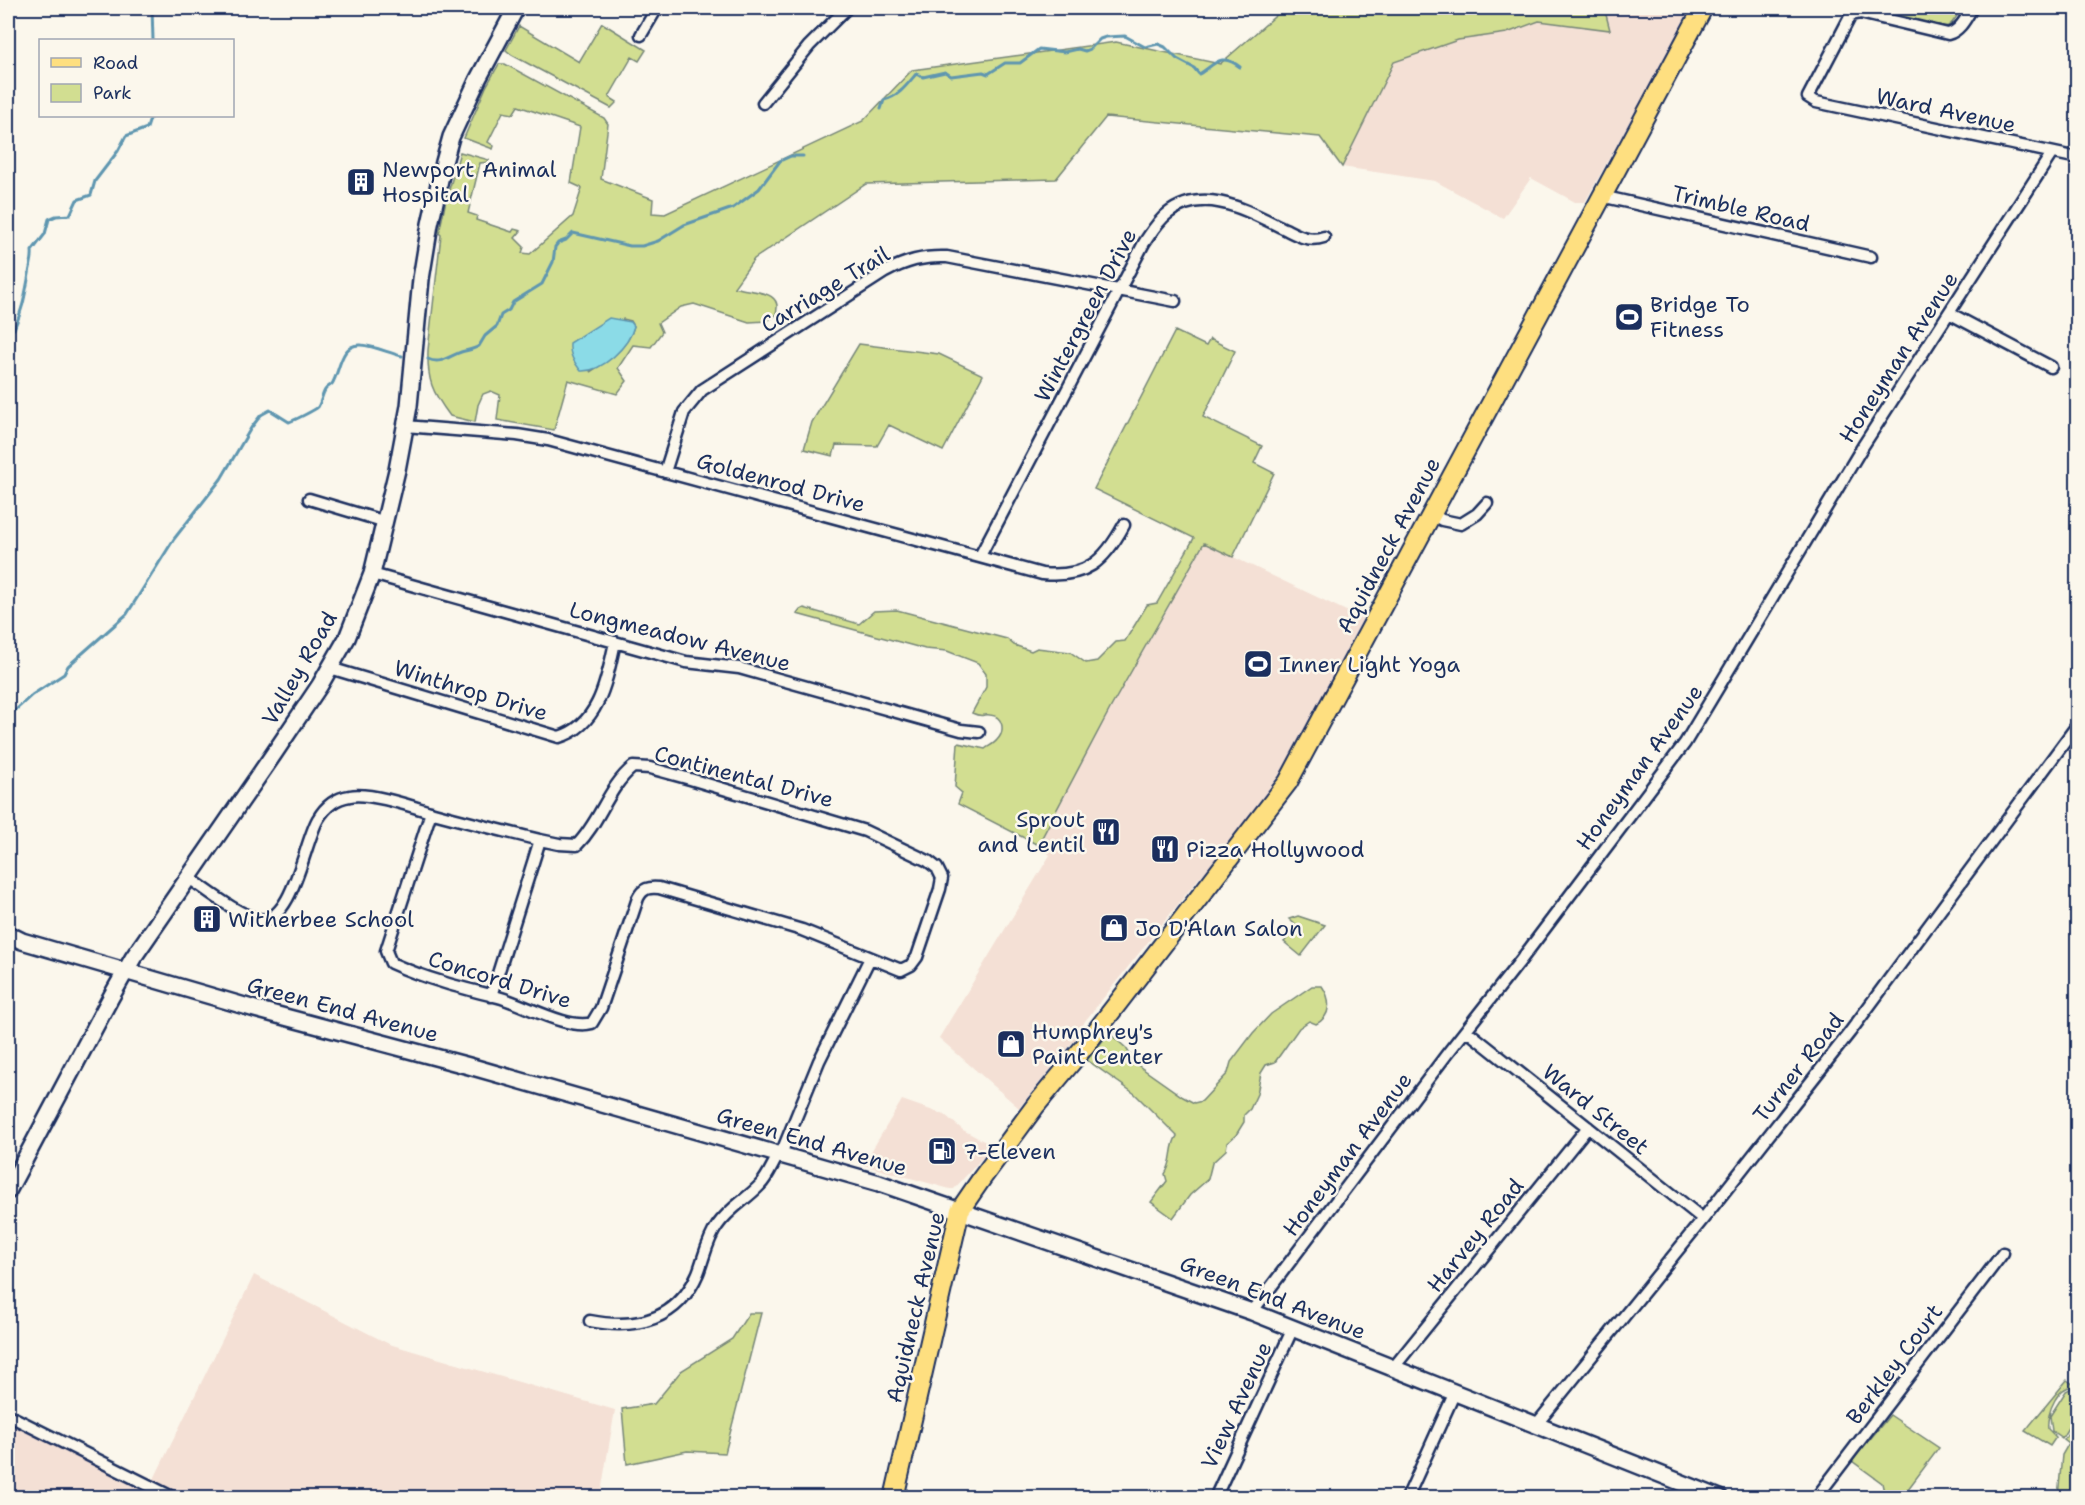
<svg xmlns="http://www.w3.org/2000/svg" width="2085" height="1505" font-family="'Shantell Sans',sans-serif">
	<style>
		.built { fill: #f4e0d5 }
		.green { fill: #d2de91; stroke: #768678; stroke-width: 1.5; fill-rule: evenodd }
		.water { fill: #8bdbe7; stroke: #5e96b0; stroke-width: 1.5 }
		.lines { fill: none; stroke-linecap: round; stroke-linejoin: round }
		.stream { stroke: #5e96b0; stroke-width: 3 }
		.street-casing { stroke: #1b2f5e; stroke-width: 15 }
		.secondary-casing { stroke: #1b2f5e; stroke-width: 20 }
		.primary-casing { stroke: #1b2f5e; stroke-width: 22 }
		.street { stroke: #fbf7ec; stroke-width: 10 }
		.secondary { stroke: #fbf7ec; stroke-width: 15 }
		.primary { stroke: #fedf80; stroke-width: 18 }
		.labels { text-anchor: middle; stroke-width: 5; stroke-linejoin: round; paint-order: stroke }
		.street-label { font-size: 22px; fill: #1b2f5e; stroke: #fbf7ec }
		.poi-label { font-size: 22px; fill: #1b2f5e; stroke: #fbf7ec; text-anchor: start }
	</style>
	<rect width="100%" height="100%" fill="#fbf7ec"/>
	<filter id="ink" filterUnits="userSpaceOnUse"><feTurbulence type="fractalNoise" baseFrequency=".0167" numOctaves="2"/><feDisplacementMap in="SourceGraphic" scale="12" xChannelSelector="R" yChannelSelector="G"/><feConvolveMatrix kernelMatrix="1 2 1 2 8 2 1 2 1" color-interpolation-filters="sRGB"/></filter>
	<g filter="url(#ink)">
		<!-- built -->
		<path class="built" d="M 1590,8 L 1693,8 L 1585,202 L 1575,202 L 1531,178 L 1503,218 L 1435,181 L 1342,167 L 1394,62 L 1458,40 L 1507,33 L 1539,21 L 1610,30 L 1605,11 Z
			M 1204,543 L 1363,619 L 1307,727 L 1280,774 L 1214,863 L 1199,878 L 1085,1021 L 1077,1037 L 1019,1108 L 939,1038 L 1050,855 L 1038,845 L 1111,707 Z
			M 902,1100 L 945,1115 L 963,1130 L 993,1146 L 954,1189 L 950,1189 L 863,1165 Z
			M 254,1275 L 389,1344 L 615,1410 L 600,1498 L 8,1497 L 8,1410 L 154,1479 Z"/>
		<!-- green -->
		<path class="green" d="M 1290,8 L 1590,8 L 1605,11 L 1610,30 L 1539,21 L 1507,33 L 1458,40 L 1394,62 L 1342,167 L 1320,137 L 1106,117 L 1056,179 L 866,184 L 754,259 L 734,287 C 751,293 786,289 775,316 L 767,321 L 749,322 L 694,304 L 681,307 L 658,323 L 662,332 L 651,347 L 633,345 L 618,368 L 627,381 L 617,394 L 568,380 L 554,430 L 497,420 L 500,395 L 491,391 L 483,394 L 478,405 L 475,422 L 450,416 C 432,392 427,380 428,350 L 441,235 L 439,233 L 446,200 L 460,152 L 489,160 L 489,162 L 480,163 L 468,213 L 477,216 L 476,220 L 512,232 L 514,229 L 521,231 L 515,238 L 524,247 L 522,253 L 530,254 L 573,216 L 582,188 L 571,183 L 580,127 L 518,106 L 513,114 L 503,112 L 488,142 L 494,146 L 493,149 L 464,138 L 486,87 L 499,64 L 505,64 L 604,118 L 608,124 L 601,179 L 653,199 L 652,213 L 665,214 L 863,121 L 912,70 L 1116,42 L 1220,64 L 1281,11 ZM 623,319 L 631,321 L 634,326 C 629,347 608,361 590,372 Z
			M 1870,8 L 1962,8 C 1958,13 1954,23 1948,26 C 1937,30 1884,13 1870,9 Z
			M 602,23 L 646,50 L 639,61 L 632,57 L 609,97 L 617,102 L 611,108 L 512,55 L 506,50 L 519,26 L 579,62 Z
			M 1175,331 L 1206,346 L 1210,339 L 1235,351 L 1203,417 L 1262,446 L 1254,463 L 1274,473 L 1233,557 L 1204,543 L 1111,707 L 1038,845 L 958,804 L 962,793 L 955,787 L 958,743 L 985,749 C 989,746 994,744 997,740 C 1005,732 1004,716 990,715 C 981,714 983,718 972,713 L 986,687 L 986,674 L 978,663 L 947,651 L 925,649 L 797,614 L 800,610 L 804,608 L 859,624 L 874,611 L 897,610 L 1007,639 L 1014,645 L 1031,651 L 1037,648 L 1070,652 L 1086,663 L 1097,661 L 1116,642 L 1125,641 L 1147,605 L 1157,603 L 1194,538 L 1094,489 Z
			M 859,344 L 939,354 L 983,375 L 943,451 L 889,425 L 877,446 L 836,445 L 833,456 L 804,449 L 812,422 Z
			M 1298,916 L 1325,925 L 1301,956 L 1284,942 L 1297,926 L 1289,919 Z
			M 1312,986 L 1322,986 C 1331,999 1332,1016 1316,1024 L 1309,1021 L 1299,1028 L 1275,1062 L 1266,1065 L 1261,1073 L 1257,1094 L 1250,1109 L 1244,1115 L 1244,1122 L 1236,1135 L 1227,1143 L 1226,1150 L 1212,1163 L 1208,1179 L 1190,1195 L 1173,1218 L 1151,1202 L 1167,1181 L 1165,1174 C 1174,1161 1169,1147 1177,1136 L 1135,1094 L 1087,1060 L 1109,1033 L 1126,1048 L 1136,1064 L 1183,1097 L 1194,1103 L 1202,1101 L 1228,1073 L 1231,1062 L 1253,1033 L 1271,1014 Z
			M 749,1313 L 761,1313 L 725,1453 L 687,1451 L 627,1464 L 622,1409 L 654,1404 L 681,1371 L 732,1339 Z
			M 2067,1380 L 2077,1387 C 2058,1383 2046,1413 2048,1429 L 2056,1437 L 2050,1446 L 2025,1431 Z
			M 2072,1388 L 2077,1390 L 2077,1424 L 2069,1426 L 2062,1438 L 2052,1431 L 2050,1416 L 2066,1391 Z
			M 1890,1415 L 1939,1448 L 1902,1497 L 1885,1497 L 1882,1483 L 1852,1461 Z
			M 2072,1427 L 2077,1427 L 2077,1497 L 2058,1497 L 2062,1455 L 2069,1443 L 2064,1439 Z"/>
		<!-- water -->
		<path class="water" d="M 609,318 L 631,322 L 634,326 C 629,346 603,372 581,371 C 574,362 569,355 570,343 Z"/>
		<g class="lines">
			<!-- stream -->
			<path class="stream" d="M 152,8 L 153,40
				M 881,109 L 884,100 C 899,96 906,86 916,74 L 923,77 L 945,72 L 951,76 L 983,72 L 988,74 L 1005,63 L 1020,63 L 1039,49 L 1065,52 L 1078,49 L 1085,51 L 1090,49 L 1100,39 L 1106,37 L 1125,36 L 1145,47 L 1158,44 L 1165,47 L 1177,59 L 1194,68 L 1199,74 C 1214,66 1220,51 1240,67
				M 8,331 L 14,329 C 23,309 25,295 29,274 C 30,265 33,260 32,251 L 45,234 L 49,219 L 56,216 L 70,215 L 77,200 L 91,195 L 95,181 L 118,151 L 126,136 L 147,128 L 151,116
				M 428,359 C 441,365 449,356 461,352 C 467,350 473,350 479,346 L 485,336 L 497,326 L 501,315 L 509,310 L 513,302 L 542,284 L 553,262 L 555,247 L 558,243 L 566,240 L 573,233 L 630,246 L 642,246 L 658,241 L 684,225 L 733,208 L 759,189 L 780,161 L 791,156 L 803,156
				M 8,717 L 32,695 L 64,674 L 68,666 L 127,614 L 174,539 L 221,479 L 251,428 L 261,415 L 270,410 L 289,422 C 293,421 315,410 318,407 C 321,402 322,395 325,390 C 327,387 330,386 332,384 C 340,372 340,343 361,345 C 374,346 389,353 402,356"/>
			<!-- street casing -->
			<g class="street-casing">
				<path id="street" d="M 1972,8 C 1966,18 1960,31 1948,34 L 1860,13 L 1851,15 L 1808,97 L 1816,102 L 2078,158
					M 641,35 L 657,8
					M 763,103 L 809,46 L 847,8
					M 1601,196 L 1871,257
					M 1949,313 L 2051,367
					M 405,426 L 517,435 L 548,440 L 1042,574 C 1086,578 1104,562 1124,525
					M 665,472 L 684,412 L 702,390 L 885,272 C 906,261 923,256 947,257 L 1175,301
					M 309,499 L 386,522
					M 1431,514 L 1442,520 L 1461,524 L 1477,514 L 1487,503
					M 980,556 L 1144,243 C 1151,233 1157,222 1167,214 C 1205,184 1249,212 1285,229 C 1299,236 1309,242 1324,237
					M 372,574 L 686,662 L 739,668 L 961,730 L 979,732
					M 330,668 L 559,737 C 600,725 607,678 615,642
					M 189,878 C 207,890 239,916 259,919 C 292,926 305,840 318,819 C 325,807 336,798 350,796 C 369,792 411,806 430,812 C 466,822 504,831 540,840 L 559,844 L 577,845 C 600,822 608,787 633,767 L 650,768 L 690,779 L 865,831 L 928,861 L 937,868 L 942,878 L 940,889 L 917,957 L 911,965 L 901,970 L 802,930 L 659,888 C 649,887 643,888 638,898 L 601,1008 L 592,1023 C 567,1030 524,1004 498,997 C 462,988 426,979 391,963 L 386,951 L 431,812
					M 491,996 L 540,840
					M 1466,1030 L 1703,1219
					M 781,1154 L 819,1061 L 870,958
					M 1252,1312 L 1447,1054 L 1521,960 L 1685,743 L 1863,446 L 2052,153
					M 590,1321 C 637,1330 678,1320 698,1273 C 704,1258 707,1240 717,1226 C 729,1208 746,1200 760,1185 C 768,1177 773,1163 779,1154
					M 1394,1367 L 1588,1127
					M 8,1415 L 174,1498
					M 1536,1425 L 1703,1219 L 1850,1032 L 2078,724
					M 1215,1498 L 1293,1328
					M 1407,1498 L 1455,1392
					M 1816,1498 L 2003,1253"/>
			</g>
			<!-- secondary casing -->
			<g class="secondary-casing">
				<path id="secondary" d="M 8,934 L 22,941 L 255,1009 L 469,1066 L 879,1183 L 1252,1312 L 1720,1498
					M 8,1191 L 111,997 L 133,958 L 273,755 L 320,685 L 347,638 L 372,574 L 397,470 L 409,406 L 421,279 L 430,224 L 444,162 L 451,137 L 478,79 L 516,8"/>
			</g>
			<!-- primary casing -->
			<g class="primary-casing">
				<path id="primary" d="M 894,1498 L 960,1210 L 982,1178 L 1036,1105 L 1084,1047 L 1288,782 L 1703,8"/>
			</g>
			<!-- street -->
			<use href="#street" class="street"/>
			<!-- secondary -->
			<use href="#secondary" class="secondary"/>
			<!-- primary -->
			<use href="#primary" class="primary"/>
		</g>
	</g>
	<!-- icons -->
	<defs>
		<g id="building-square" transform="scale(1.5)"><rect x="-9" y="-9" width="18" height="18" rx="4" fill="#1b2f5e" stroke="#fbf7ec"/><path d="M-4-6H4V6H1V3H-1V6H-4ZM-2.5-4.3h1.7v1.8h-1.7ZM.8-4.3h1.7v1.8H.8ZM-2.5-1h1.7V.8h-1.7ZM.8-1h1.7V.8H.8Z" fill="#fff"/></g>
		<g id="stadium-square" transform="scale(1.5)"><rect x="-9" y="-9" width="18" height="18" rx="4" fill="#1b2f5e" stroke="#fbf7ec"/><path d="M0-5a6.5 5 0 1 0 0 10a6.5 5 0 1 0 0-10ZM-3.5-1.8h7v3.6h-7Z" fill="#fff"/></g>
		<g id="restaurant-square" transform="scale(1.5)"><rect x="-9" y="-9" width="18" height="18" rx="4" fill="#1b2f5e" stroke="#fbf7ec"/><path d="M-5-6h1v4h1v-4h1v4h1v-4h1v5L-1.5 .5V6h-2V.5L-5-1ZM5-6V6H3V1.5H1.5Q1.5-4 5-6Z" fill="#fff"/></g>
		<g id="shop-square" transform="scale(1.5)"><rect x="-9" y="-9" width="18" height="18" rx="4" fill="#1b2f5e" stroke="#fbf7ec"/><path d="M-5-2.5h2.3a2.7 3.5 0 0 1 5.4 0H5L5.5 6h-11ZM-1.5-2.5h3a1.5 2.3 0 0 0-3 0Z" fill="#fff"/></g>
		<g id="fuel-square" transform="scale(1.5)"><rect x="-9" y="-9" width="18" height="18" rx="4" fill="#1b2f5e" stroke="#fbf7ec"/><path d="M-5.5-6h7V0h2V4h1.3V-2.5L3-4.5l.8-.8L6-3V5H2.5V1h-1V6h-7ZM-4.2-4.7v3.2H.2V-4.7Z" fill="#fff"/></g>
	</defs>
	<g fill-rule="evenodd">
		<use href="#building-square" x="361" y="182"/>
		<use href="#stadium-square" x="1629" y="317"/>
		<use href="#stadium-square" x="1258" y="664"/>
		<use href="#restaurant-square" x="1106" y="832"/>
		<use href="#restaurant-square" x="1165" y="849"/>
		<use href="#building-square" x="207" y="919"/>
		<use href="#shop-square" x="1114" y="928"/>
		<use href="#shop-square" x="1011" y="1044"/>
		<use href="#fuel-square" x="942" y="1151"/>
	</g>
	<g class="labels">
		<!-- street labels -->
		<g class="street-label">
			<text transform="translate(1946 110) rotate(12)" y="8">Ward Avenue</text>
			<text transform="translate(1741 208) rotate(13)" y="8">Trimble Road</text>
			<text transform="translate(825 289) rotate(-31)" y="8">Carriage Trail</text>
			<text transform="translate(1085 315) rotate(-62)" y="8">Wintergreen Drive</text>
			<text transform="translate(1898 357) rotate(-57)" y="8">Honeyman Avenue</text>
			<text transform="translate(781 482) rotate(15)" y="8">Goldenrod Drive</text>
			<text transform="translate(1388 545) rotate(-62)" y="8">Aquidneck Avenue</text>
			<text transform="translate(680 636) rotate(14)" y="8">Longmeadow Avenue</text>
			<text transform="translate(299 668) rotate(-60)" y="8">Valley Road</text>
			<text transform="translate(471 690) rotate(17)" y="8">Winthrop Drive</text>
			<text transform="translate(1639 767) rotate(-54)" y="8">Honeyman Avenue</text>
			<text transform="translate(744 776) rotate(15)" y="8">Continental Drive</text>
			<text transform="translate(500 979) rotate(17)" y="8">Concord Drive</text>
			<text transform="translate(343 1009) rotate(15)" y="8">Green End Avenue</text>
			<text transform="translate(1798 1067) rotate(-52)" y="8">Turner Road</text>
			<text transform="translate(1596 1109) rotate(39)" y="8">Ward Street</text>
			<text transform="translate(812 1141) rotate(16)" y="8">Green End Avenue</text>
			<text transform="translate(1347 1154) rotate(-53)" y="8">Honeyman Avenue</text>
			<text transform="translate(1475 1235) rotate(-51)" y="8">Harvey Road</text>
			<text transform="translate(1273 1297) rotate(21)" y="8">Green End Avenue</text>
			<text transform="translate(915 1307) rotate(-77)" y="8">Aquidneck Avenue</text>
			<text transform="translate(1894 1364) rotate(-53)" y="8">Berkley Court</text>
			<text transform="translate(1236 1405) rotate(-65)" y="8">View Avenue</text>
		</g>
		<!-- poi labels -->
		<g class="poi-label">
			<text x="382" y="177">Newport Animal<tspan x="382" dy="25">Hospital</tspan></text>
			<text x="1650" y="312">Bridge To<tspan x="1650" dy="25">Fitness</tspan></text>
			<text x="1279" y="672">Inner Light Yoga</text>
			<text x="1085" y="827" text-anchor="end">Sprout<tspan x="1085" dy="25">and Lentil</tspan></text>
			<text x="1186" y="857">Pizza Hollywood</text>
			<text x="228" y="927">Witherbee School</text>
			<text x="1135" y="936">Jo D'Alan Salon</text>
			<text x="1032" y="1039">Humphrey's<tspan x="1032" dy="25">Paint Center</tspan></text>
			<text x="963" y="1159">7-Eleven</text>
		</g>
	</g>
	<!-- margin -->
	<rect width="2085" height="1505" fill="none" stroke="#fbf7ec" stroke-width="30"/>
	<rect x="15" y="15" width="2055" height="1475" fill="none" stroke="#1b2f5e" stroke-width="2" filter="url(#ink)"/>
	<!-- legend -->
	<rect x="39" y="39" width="195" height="78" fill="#fbf7ec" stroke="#a1a7b3" stroke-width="1.5"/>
	<rect x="51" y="58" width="30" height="9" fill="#fedf80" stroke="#a1a7b3" stroke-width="1.5"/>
	<text x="93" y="69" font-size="18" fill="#1b2f5e">Road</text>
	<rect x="51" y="84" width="30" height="18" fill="#d2de91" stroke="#a1a7b3" stroke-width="1.5"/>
	<text x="93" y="99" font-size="18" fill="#1b2f5e">Park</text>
</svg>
